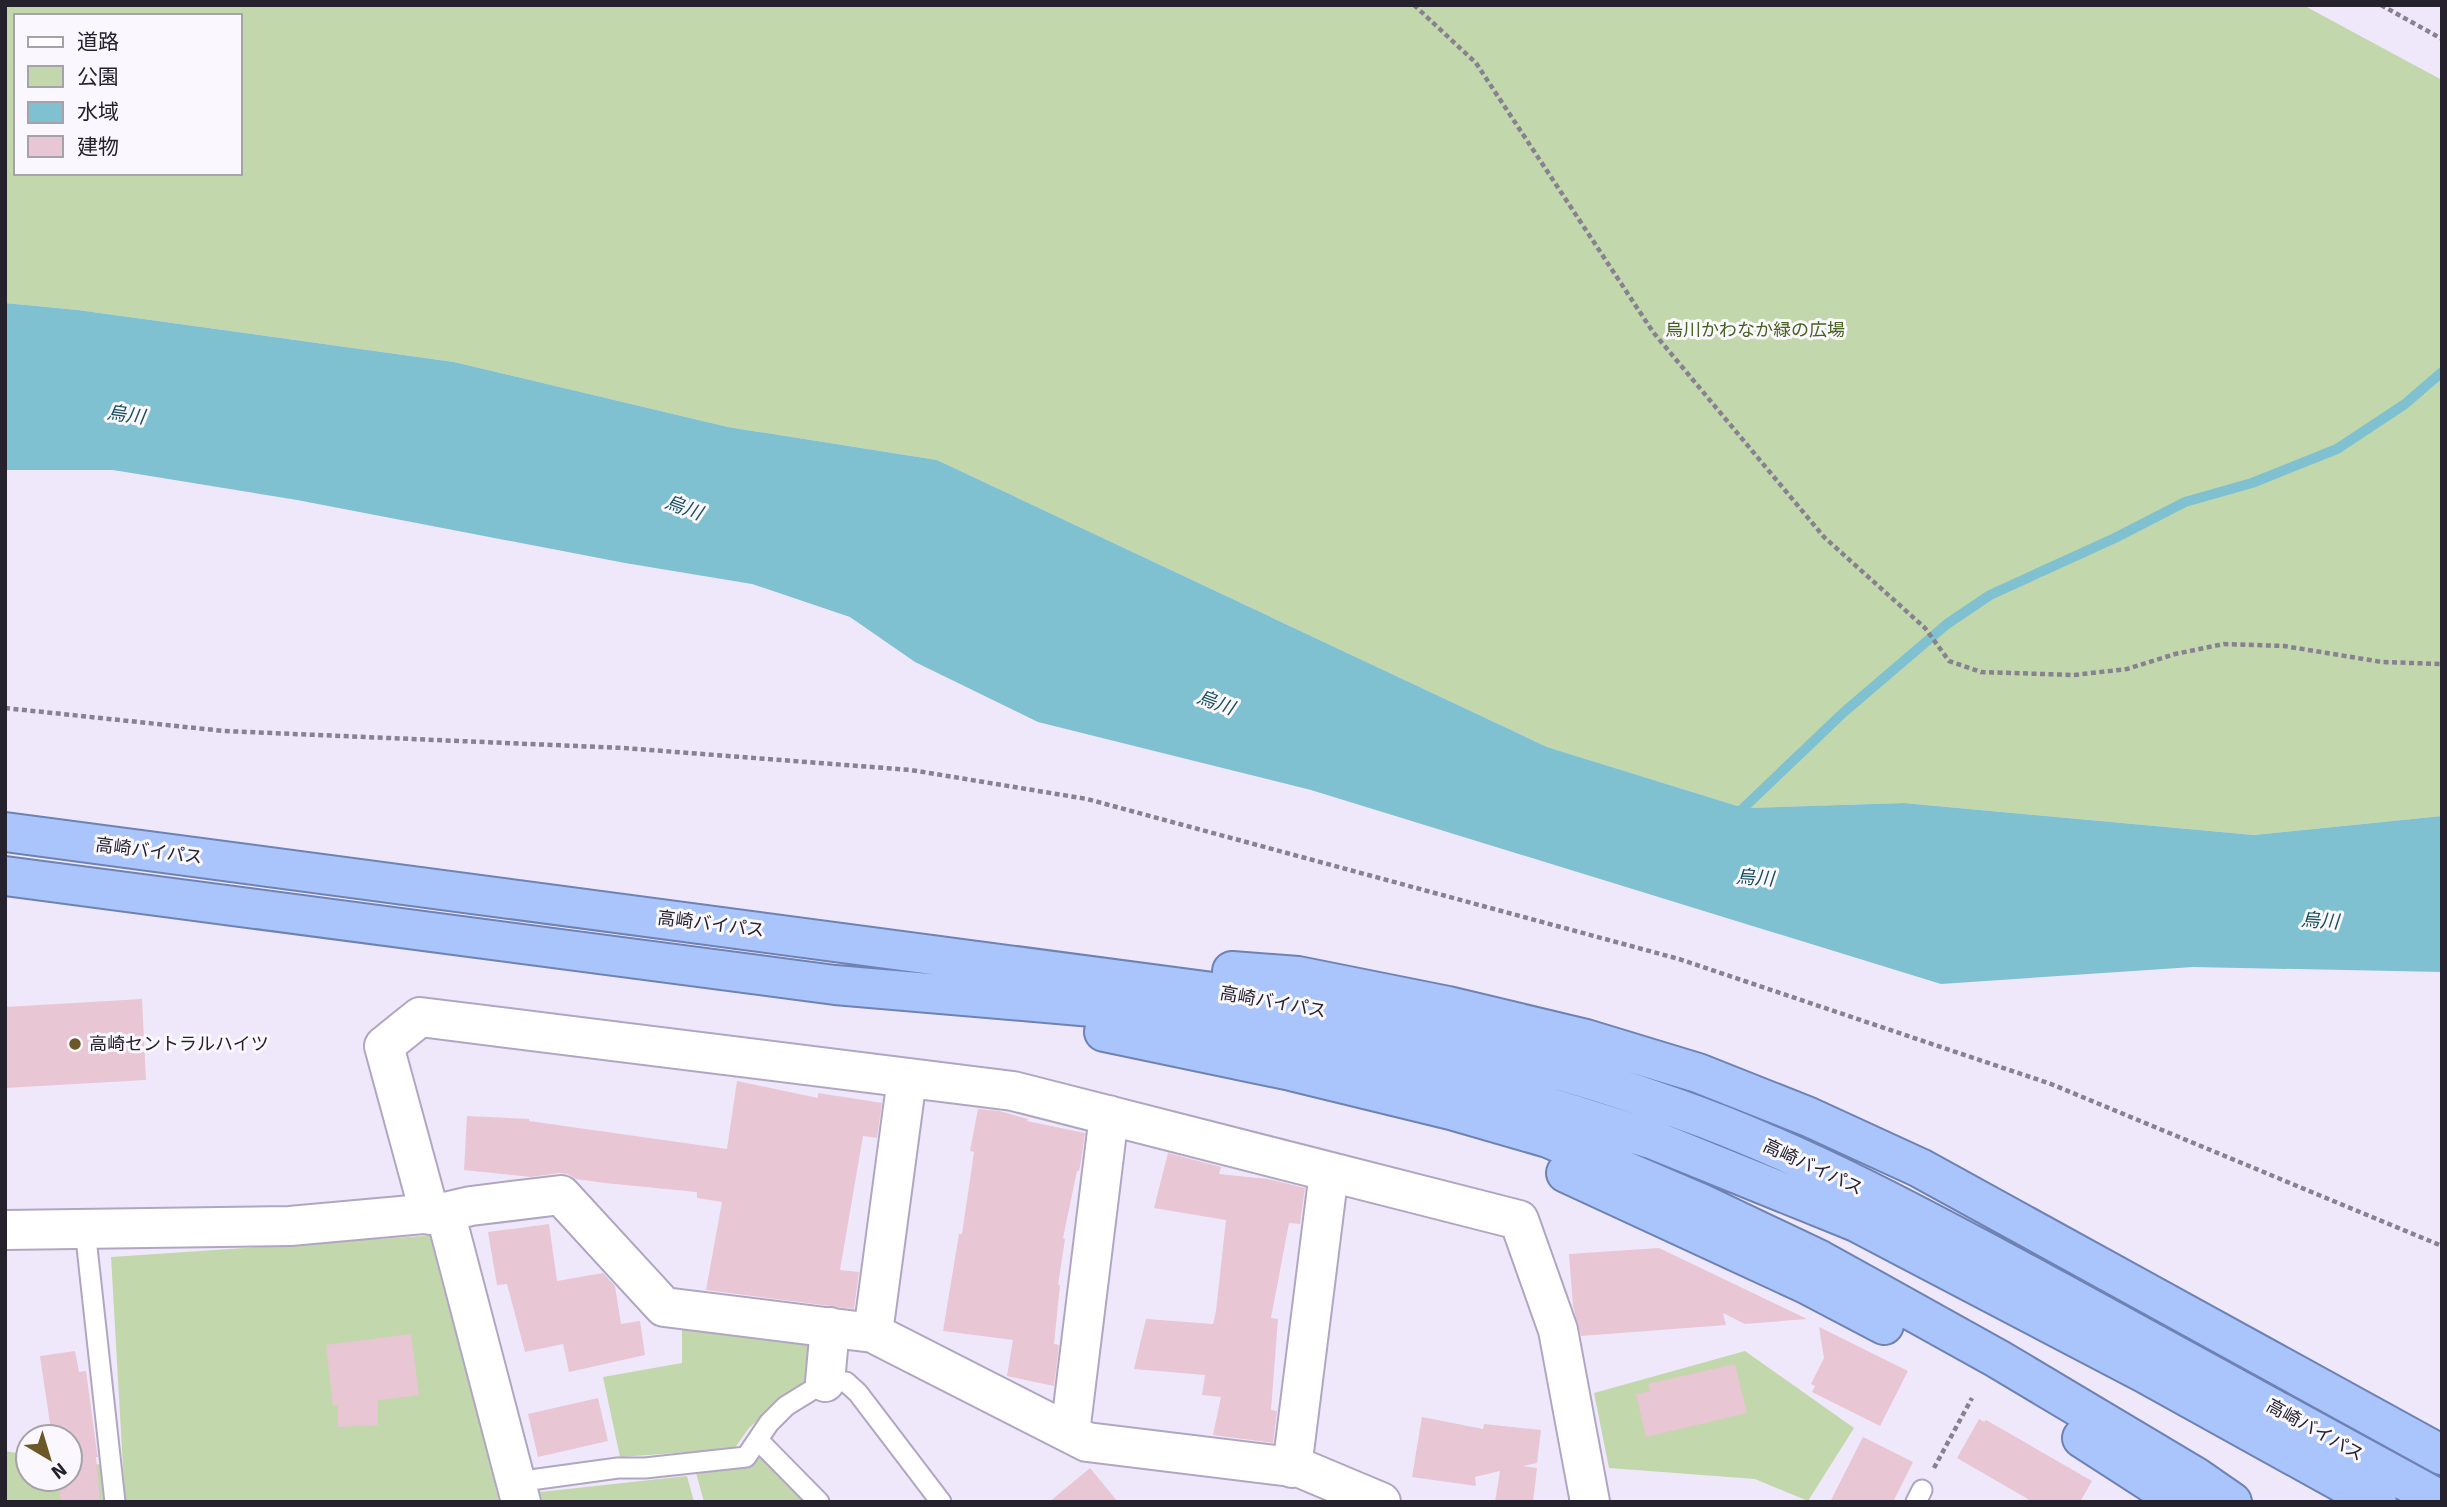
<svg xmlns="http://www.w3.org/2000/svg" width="2447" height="1507" font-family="Signika,'Noto Sans JP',sans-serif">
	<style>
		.green { fill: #c3d7ad; fill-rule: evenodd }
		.water { fill: #7fc1d0 }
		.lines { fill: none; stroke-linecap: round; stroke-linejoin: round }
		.stream { stroke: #7fc1d0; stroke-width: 10 }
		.building { fill: #e8c6d3 }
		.service-casing { stroke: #b1a6c2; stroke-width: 23 }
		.minor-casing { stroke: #b1a6c2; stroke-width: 42 }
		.trunk-casing { stroke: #6e82b3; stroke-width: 42 }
		.path { stroke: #878190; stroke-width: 4.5; stroke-dasharray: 5 3.5; stroke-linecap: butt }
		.service { stroke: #fff; stroke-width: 19 }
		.minor { stroke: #fff; stroke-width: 38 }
		.trunk { stroke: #aac4fc; stroke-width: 38 }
		.poi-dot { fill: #6c5726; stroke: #faf8fe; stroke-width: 2.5 }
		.labels { text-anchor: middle; stroke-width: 6; stroke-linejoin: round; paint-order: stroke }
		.park-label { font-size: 18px; fill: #46611c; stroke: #faf8fe }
		.street-label { font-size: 18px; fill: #26222d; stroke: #faf8fe }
		.poi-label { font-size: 18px; fill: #26222d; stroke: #faf8fe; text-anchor: start }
		.water-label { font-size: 19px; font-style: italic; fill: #174f5b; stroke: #faf8fe }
	</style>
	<rect width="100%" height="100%" fill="#efe8fb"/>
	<!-- green -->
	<path class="green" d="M 5,5 L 2303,5 L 2442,80 L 2442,816 L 2254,835 L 1904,803 L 1744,808 L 1547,747 L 937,460 L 728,427 L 454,362 L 78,310 L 5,303 ZM 16,16 L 240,16 L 240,173 L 16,173 Z
		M 437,1235 L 499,1502 L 125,1502 L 111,1257 Z
		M 682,1323 L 821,1334 L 815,1381 L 788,1393 L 749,1428 L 734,1449 L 620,1457 L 603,1377 L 682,1363 Z
		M 1745,1351 L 1854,1428 L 1808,1501 L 1755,1479 L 1609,1468 L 1594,1393 Z
		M 5,1451 L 28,1455 L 28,1479 L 70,1479 L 70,1461 L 104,1465 L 105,1502 L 5,1502 Z
		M 763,1455 L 811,1502 L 704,1502 L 696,1473 Z
		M 687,1476 L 694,1502 L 543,1502 L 540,1492 Z"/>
	<!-- water -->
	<path class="water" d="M 5,303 L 78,310 L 454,362 L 728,427 L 937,460 L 1547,747 L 1744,808 L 1904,803 L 2254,835 L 2442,816 L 2442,972 L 2193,967 L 1941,984 L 1311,790 L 1038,722 L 915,662 L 850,617 L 752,584 L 625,563 L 297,500 L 113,470 L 5,470 Z"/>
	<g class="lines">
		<!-- stream -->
		<path class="stream" d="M 1736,815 L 1844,712 L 1947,624 L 1990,595 L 2115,538 L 2185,502 L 2252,483 L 2337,449 L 2405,404 L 2442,372"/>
	</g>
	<!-- building -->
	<path class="building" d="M 142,999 L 146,1080 L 5,1088 L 5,1007 Z
		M 737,1081 L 818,1098 L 818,1093 L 882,1103 L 877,1138 L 863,1136 L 840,1270 L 859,1272 L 854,1309 L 706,1290 L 722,1202 L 697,1198 L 697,1192 L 605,1183 L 576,1179 L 568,1174 L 559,1173 L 531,1177 L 464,1170 L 467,1116 L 529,1119 L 529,1121 L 727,1149 Z
		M 978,1109 L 999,1111 L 1028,1119 L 1027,1121 L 1085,1133 L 1081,1161 L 1079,1171 L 1077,1171 L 1063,1238 L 1065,1239 L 1058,1285 L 1060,1285 L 1054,1344 L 1059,1345 L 1054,1386 L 1007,1376 L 1013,1340 L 943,1331 L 959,1234 L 962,1234 L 974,1152 L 970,1151 Z
		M 1168,1153 L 1221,1167 L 1219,1174 L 1268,1179 L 1305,1188 L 1300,1224 L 1289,1223 L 1271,1318 L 1278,1319 L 1271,1410 L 1277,1411 L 1273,1443 L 1213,1435 L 1221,1397 L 1202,1395 L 1205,1375 L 1134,1369 L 1146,1319 L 1213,1324 L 1216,1311 L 1226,1220 L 1154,1208 Z
		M 549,1224 L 557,1281 L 603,1273 L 615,1286 L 621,1324 L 640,1321 L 645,1355 L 569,1372 L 563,1344 L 525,1352 L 507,1284 L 497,1285 L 488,1232 Z
		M 1659,1248 L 1807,1319 L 1745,1324 L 1723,1313 L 1726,1325 L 1581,1336 L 1573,1306 L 1569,1254 Z
		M 1819,1327 L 1908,1371 L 1880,1426 L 1812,1392 L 1815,1386 L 1811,1384 L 1824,1358 Z
		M 411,1334 L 419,1395 L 378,1400 L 378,1425 L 338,1427 L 338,1405 L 333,1406 L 326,1345 Z
		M 75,1351 L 79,1372 L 86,1371 L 97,1452 L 98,1457 L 96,1457 L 100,1502 L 61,1502 L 58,1479 L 70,1479 L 70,1437 L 52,1437 L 40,1356 Z
		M 1735,1364 L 1747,1413 L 1646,1437 L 1636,1394 L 1650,1391 L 1648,1384 Z
		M 598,1398 L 608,1441 L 538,1457 L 528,1414 Z
		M 1422,1417 L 1483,1429 L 1484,1424 L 1541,1430 L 1537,1463 L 1523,1466 L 1537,1468 L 1533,1502 L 1495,1502 L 1500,1471 L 1475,1477 L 1476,1486 L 1412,1477 Z
		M 1979,1419 L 1984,1422 L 1986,1420 L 2092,1481 L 2080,1502 L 2033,1502 L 1957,1458 Z
		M 1863,1437 L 1913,1462 L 1893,1502 L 1830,1502 Z
		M 1090,1468 L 1118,1502 L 1049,1502 Z"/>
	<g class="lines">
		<!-- service casing -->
		<g class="service-casing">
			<path id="service" d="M 85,1229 L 115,1502
				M 758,1440 L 819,1502
				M 516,1482 L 618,1468 L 645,1468 L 746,1457 L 769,1423 L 786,1406 L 825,1382 L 846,1382 L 858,1393 L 941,1502
				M 1916,1502 L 1922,1490"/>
		</g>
		<!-- minor casing -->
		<g class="minor-casing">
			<path id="minor" d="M 445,1212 L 471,1206 L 561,1195 L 664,1307 L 873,1333 L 1087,1442 L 1300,1468 L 1381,1502
				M 430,1215 L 384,1046 L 420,1017 L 1013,1091 L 1519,1220 L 1558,1330 L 1590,1502
				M 5,1230 L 290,1226 L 445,1212 L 521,1502
				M 873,1333 L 907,1078
				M 825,1382 L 830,1327
				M 1070,1433 L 1109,1115
				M 1292,1468 L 1329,1172"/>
		</g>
		<!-- trunk casing -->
		<g class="trunk-casing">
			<path id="trunk" d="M 5,832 L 1272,1000 C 1408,1029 1544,1061 1676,1108 C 1807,1154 1936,1225 2058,1291 C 2186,1360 2314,1430 2442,1501
				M 5,876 L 835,985 L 1092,1007 L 1215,1024 L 1363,1053 L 1437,1072 L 1651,1139 L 1856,1222 L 2144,1373 L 2377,1502
				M 1232,971 L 1298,976 L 1448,1006 L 1586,1039 L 1698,1073 L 1809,1117 L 1920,1168 L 2442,1455
				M 1104,1032 L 1291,1071 L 1451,1110 L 1548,1138 L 1700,1203 L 1820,1260 L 1998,1359 L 2196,1477 L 2232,1502
				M 1566,1173 L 1806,1284 L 1884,1325
				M 2082,1438 L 2181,1502"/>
		</g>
		<!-- path -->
		<path class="path" d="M 1414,5 L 1476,63 L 1653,332 L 1824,537 L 1925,628 L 1949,661 L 1981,672 L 2074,675 L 2127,669 L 2175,654 L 2224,644 L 2284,646 L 2382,662 L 2442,664
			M 2381,5 L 2442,39
			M 5,708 L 224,731 L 624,748 L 911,770 L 1087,799 L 1679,959 L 2051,1084 L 2442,1246
			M 1934,1468 L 1972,1398"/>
		<!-- service -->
		<use href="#service" class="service"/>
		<!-- minor -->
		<use href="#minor" class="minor"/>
		<!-- trunk -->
		<use href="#trunk" class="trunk"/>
	</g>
	<!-- markers -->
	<circle class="poi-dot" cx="75" cy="1044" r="7"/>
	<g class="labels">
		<!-- park labels -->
		<g class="park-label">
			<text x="1755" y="336">烏川かわなか緑の広場</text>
		</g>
		<!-- street labels -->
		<g class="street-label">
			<text transform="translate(149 851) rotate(7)" y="6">高崎バイパス</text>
			<text transform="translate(711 924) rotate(7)" y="6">高崎バイパス</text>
			<text transform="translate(1273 1002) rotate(10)" y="6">高崎バイパス</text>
			<text transform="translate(1813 1167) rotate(25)" y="6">高崎バイパス</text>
			<text transform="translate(2315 1430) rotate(29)" y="6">高崎バイパス</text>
		</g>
		<!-- poi labels -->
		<g class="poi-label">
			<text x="89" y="1050">高崎セントラルハイツ</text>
		</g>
		<!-- water labels -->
		<g class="water-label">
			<text transform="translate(126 414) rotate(8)" y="7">烏川</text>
			<text transform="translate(684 507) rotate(20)" y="7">烏川</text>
			<text transform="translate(1216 702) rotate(20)" y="7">烏川</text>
			<text transform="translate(1755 877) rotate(4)" y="7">烏川</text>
			<text transform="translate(2320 920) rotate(4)" y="7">烏川</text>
		</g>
	</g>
	<!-- border -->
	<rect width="2447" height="1507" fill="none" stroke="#26222d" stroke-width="14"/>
	<!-- legend -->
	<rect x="14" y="14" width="228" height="161" fill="#faf8fe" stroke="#a5a2aa" stroke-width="2"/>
	<rect x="28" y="37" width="35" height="10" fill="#ffffff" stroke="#a5a2aa" stroke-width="2"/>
	<text x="77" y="49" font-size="21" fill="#26222d">道路</text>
	<rect x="28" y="66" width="35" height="21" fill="#c3d7ad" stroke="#a5a2aa" stroke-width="2"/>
	<text x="77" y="84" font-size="21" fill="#26222d">公園</text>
	<rect x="28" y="102" width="35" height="21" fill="#7fc1d0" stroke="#a5a2aa" stroke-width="2"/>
	<text x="77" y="119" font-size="21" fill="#26222d">水域</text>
	<rect x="28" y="136" width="35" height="21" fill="#e8c6d3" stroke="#a5a2aa" stroke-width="2"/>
	<text x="77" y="154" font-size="21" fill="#26222d">建物</text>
	<!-- north arrow -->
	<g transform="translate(49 1458) rotate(142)"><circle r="33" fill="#faf8fe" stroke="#a5a2aa" stroke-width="2"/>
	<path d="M0-5L12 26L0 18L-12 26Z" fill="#6c5726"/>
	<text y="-10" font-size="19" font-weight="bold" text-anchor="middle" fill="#26222d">N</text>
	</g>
</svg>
